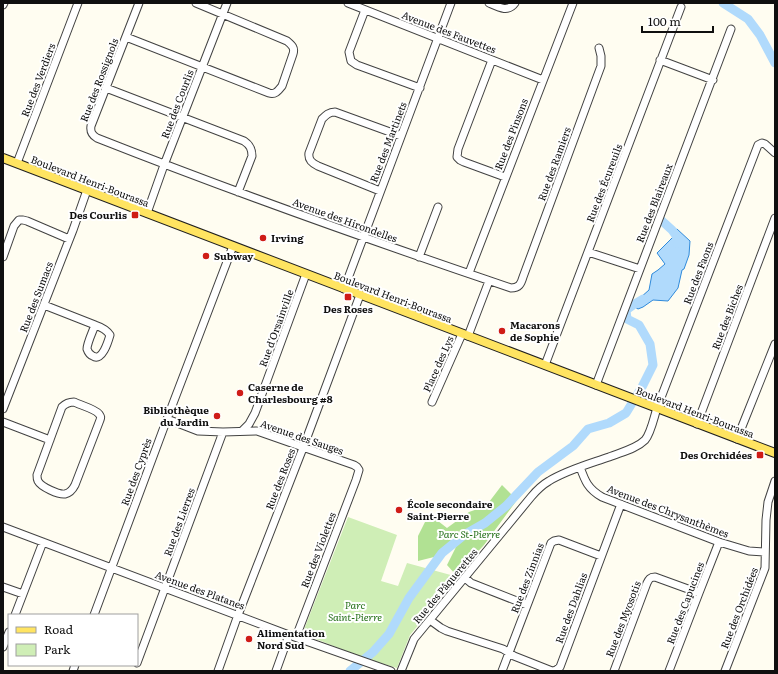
<svg xmlns="http://www.w3.org/2000/svg" width="778" height="674" font-family="Literata,serif">
	<style>
		.green { fill: #cfeeb6 }
		.forest { fill: #b1e193 }
		.water { fill: #b0dafc; stroke: #2f8adb }
		.lines { fill: none; stroke-linecap: round; stroke-linejoin: round }
		.river { stroke: #b0dafc; stroke-width: 9 }
		.minor-casing { stroke: #424242; stroke-width: 9 }
		.major-casing { stroke: #202020; stroke-width: 10 }
		.minor { stroke: #fff; stroke-width: 7 }
		.major { stroke: #ffe461; stroke-width: 8 }
		.poi-dot { fill: #cf1c17; stroke: #fff; stroke-width: 1.5 }
		.labels { text-anchor: middle; stroke-width: 4; stroke-linejoin: round; paint-order: stroke }
		.street-label { font-size: 10px; fill: #0f0f0f; stroke: #fff }
		.poi-label { font-size: 10px; font-weight: bold; fill: #0f0f0f; stroke: #fff; text-anchor: start }
		.park-label { font-size: 10px; font-style: italic; fill: #236f17; stroke: #fff }
	</style>
	<rect width="100%" height="100%" fill="#fffdf1"/>
	<!-- green -->
	<path class="green" d="M 348,517 L 397,535 L 381,581 L 398,586 L 407,563 L 458,577 L 410,635 L 397,668 L 361,657 L 306,635 L 303,632 Z"/>
	<!-- forest -->
	<path class="forest" d="M 502,485 L 517,500 L 484,545 L 456,575 L 447,565 L 456,547 L 442,555 L 418,561 L 418,536 L 429,514 L 447,528 L 469,512 L 486,506 Z"/>
	<!-- water -->
	<path class="water" d="M 677,229 L 690,241 L 689,255 L 684,269 L 682,270 L 678,288 L 668,301 L 653,300 L 643,307 L 638,309 L 632,305 L 649,290 L 652,274 L 658,270 L 665,264 L 657,253 L 673,237 L 675,230 Z"/>
	<g class="lines">
		<!-- river -->
		<path class="river" d="M 723,3 L 748,19 L 760,35 L 775,63
			M 661,220 L 672,230 L 677,237 L 677,243
			M 350,671 L 373,652 L 389,634 L 409,598 L 442,553 L 464,535 L 485,523 L 506,506 L 538,472 L 573,446 L 588,429 L 609,423 L 626,413 L 642,387 L 653,365 L 650,344 L 639,325 L 627,319 L 626,310 L 633,305 L 643,299"/>
		<!-- minor casing -->
		<g class="minor-casing">
			<path id="minor" d="M 139,3 L 91,126 C 90,132 92,135 97,138 C 234,192 372,241 511,288 C 519,288 521,284 523,277 L 601,66 L 601,56 L 599,48
				M 348,3 L 543,80
				M 489,3 C 498,7 508,13 515,3
				M 3,5 L 4,3
				M 365,10 L 349,52 L 351,61 L 357,65 L 420,88
				M 126,37 L 269,93 C 275,95 278,91 282,86 L 293,54 C 295,48 292,45 287,41 L 196,3
				M 492,60 L 458,149 L 457,157 L 460,160 L 464,162 L 505,177
				M 660,60 L 713,80
				M 106,88 L 244,141 C 250,145 252,149 252,156 L 238,192
				M 17,163 L 78,3
				M 380,191 L 318,166 C 312,163 308,160 309,153 L 322,119 C 326,115 329,112 335,112 L 401,136
				M 147,213 L 164,165 L 227,3
				M 588,252 L 640,269
				M 3,257 L 14,226 L 19,220 L 23,220 L 27,221 L 69,239
				M 419,257 L 438,207
				M 469,273 L 573,3
				M 344,289 C 379,193 416,99 451,3
				M 44,305 L 95,325 C 93,331 87,343 87,349 C 88,352 90,355 93,356 C 102,362 108,342 110,335 C 106,329 101,327 95,325
				M 468,336 L 489,281
				M 545,365 L 681,7
				M 596,385 L 731,29
				M 74,402 C 80,405 95,409 99,414 C 101,417 101,417 100,420 L 75,485 C 73,489 70,493 65,494 C 59,495 41,487 38,481 C 37,479 37,477 37,475 L 62,407 C 66,403 69,402 74,402 Z
				M 432,402 L 462,334
				M 3,409 L 73,230 L 87,190
				M 167,419 L 198,431 L 223,432 L 257,431 L 354,465 L 357,467 L 359,470 L 356,480 L 296,637
				M 3,422 L 50,440
				M 697,424 L 775,218
				M 242,431 L 249,424 L 255,413 L 306,274
				M 737,439 L 775,344
				M 580,467 C 585,481 588,489 602,497 L 719,542 L 749,551 L 765,552
				M 3,527 L 289,635 L 391,671
				M 465,578 L 471,583 L 527,605
				M 3,587 L 23,594
				M 15,615 L 43,542
				M 94,615 L 167,419 L 233,246
				M 430,620 L 441,628 L 447,631 L 503,649 L 514,656 L 552,671 C 555,671 557,670 560,667 L 621,504
				M 3,647 L 9,632
				M 137,663 L 223,432
				M 73,671 L 75,665
				M 218,671 L 238,615 L 303,448 L 360,295
				M 276,671 L 289,635
				M 401,671 L 414,639 L 531,497 C 536,491 542,485 549,481 C 567,470 589,464 609,457 C 621,452 636,449 645,440 C 651,433 654,417 657,408 L 758,145 L 762,143 L 765,144 L 775,153
				M 502,671 L 551,543 L 554,541 L 559,540 L 601,556
				M 614,671 L 647,583 C 649,579 650,577 655,577 L 699,593
				M 669,671 L 699,593 L 719,542
				M 725,671 L 765,568 L 766,520 L 768,502 L 775,481"/>
		</g>
		<!-- major casing -->
		<g class="major-casing">
			<path id="major" d="M 3,158 L 775,453"/>
		</g>
		<!-- minor -->
		<use href="#minor" class="minor"/>
		<!-- major -->
		<use href="#major" class="major"/>
	</g>
	<!-- markers -->
	<g class="poi-dot">
		<rect x="131" y="211" width="8" height="8" rx="2"/>
		<circle cx="263" cy="238" r="4"/>
		<circle cx="206" cy="256" r="4"/>
		<rect x="344" y="293" width="8" height="8" rx="2"/>
		<circle cx="502" cy="331" r="4"/>
		<circle cx="240" cy="393" r="4"/>
		<circle cx="217" cy="416" r="4"/>
		<rect x="756" y="451" width="8" height="8" rx="2"/>
		<circle cx="399" cy="510" r="4"/>
		<circle cx="249" cy="639" r="4"/>
	</g>
	<g class="labels">
		<!-- street labels -->
		<g class="street-label">
			<text transform="translate(449 32) rotate(21)" y="4">Avenue des Fauvettes</text>
			<text transform="translate(38 80) rotate(-69)" y="4">Rue des Verdiers</text>
			<text transform="translate(99 80) rotate(-69)" y="4">Rue des Rossignols</text>
			<text transform="translate(177 104) rotate(-69)" y="4">Rue des Courlis</text>
			<text transform="translate(511 134) rotate(-69)" y="4">Rue des Pinsons</text>
			<text transform="translate(388 142) rotate(-69)" y="4">Rue des Martinets</text>
			<text transform="translate(554 164) rotate(-70)" y="4">Rue des Ramiers</text>
			<text transform="translate(90 181) rotate(21)" y="4">Boulevard Henri-Bourassa</text>
			<text transform="translate(604 183) rotate(-69)" y="4">Rue des Écureuils</text>
			<text transform="translate(654 203) rotate(-69)" y="4">Rue des Blaireaux</text>
			<text transform="translate(345 220) rotate(20)" y="4">Avenue des Hirondelles</text>
			<text transform="translate(698 273) rotate(-69)" y="4">Rue des Faons</text>
			<text transform="translate(36 297) rotate(-69)" y="4">Rue des Sumacs</text>
			<text transform="translate(393 297) rotate(21)" y="4">Boulevard Henri-Bourassa</text>
			<text transform="translate(727 317) rotate(-69)" y="4">Rue des Biches</text>
			<text transform="translate(276 328) rotate(-70)" y="4">Rue d'Orsainville</text>
			<text transform="translate(438 364) rotate(-66)" y="4">Place des Lys</text>
			<text transform="translate(695 412) rotate(21)" y="4">Boulevard Henri-Bourassa</text>
			<text transform="translate(302 437) rotate(19)" y="4">Avenue des Sauges</text>
			<text transform="translate(136 472) rotate(-70)" y="4">Rue des Cyprès</text>
			<text transform="translate(280 479) rotate(-69)" y="4">Rue des Roses</text>
			<text transform="translate(668 511) rotate(21)" y="4">Avenue des Chrysanthèmes</text>
			<text transform="translate(179 522) rotate(-70)" y="4">Rue des Lierres</text>
			<text transform="translate(318 550) rotate(-69)" y="4">Rue des Violettes</text>
			<text transform="translate(527 578) rotate(-69)" y="4">Rue des Zinnias</text>
			<text transform="translate(445 586) rotate(-50)" y="4">Rue des Pâquerettes</text>
			<text transform="translate(200 590) rotate(20)" y="4">Avenue des Platanes</text>
			<text transform="translate(685 603) rotate(-69)" y="4">Rue des Capucines</text>
			<text transform="translate(571 608) rotate(-70)" y="4">Rue des Dahlias</text>
			<text transform="translate(739 608) rotate(-69)" y="4">Rue des Orchidées</text>
			<text transform="translate(623 619) rotate(-69)" y="4">Rue des Myosotis</text>
		</g>
		<!-- poi labels -->
		<g class="poi-label">
			<text x="127" y="219" text-anchor="end">Des Courlis</text>
			<text x="271" y="242">Irving</text>
			<text x="214" y="260">Subway</text>
			<text x="348" y="313" text-anchor="middle">Des Roses</text>
			<text x="510" y="329">Macarons<tspan x="510" dy="12">de Sophie</tspan></text>
			<text x="248" y="391">Caserne de<tspan x="248" dy="12">Charlesbourg #8</tspan></text>
			<text x="209" y="414" text-anchor="end">Bibliothèque<tspan x="209" dy="12">du Jardin</tspan></text>
			<text x="752" y="459" text-anchor="end">Des Orchidées</text>
			<text x="407" y="508">École secondaire<tspan x="407" dy="12">Saint-Pierre</tspan></text>
			<text x="257" y="637">Alimentation<tspan x="257" dy="12">Nord Sud</tspan></text>
		</g>
		<!-- park labels -->
		<g class="park-label">
			<text x="469" y="538">Parc St-Pierre</text>
			<text x="355" y="609">Parc<tspan x="355" dy="12">Saint-Pierre</tspan></text>
		</g>
	</g>
	<!-- border -->
	<rect width="778" height="674" fill="none" stroke="#0f0f0f" stroke-width="8"/>
	<!-- legend -->
	<rect x="8" y="614" width="130" height="52" fill="#ffffff" stroke="#9f9f9f"/>
	<rect x="16" y="627" width="20" height="6" fill="#ffe461" stroke="#9f9f9f"/>
	<text x="44" y="634" font-size="12" fill="#0f0f0f">Road</text>
	<rect x="16" y="644" width="20" height="12" fill="#cfeeb6" stroke="#9f9f9f"/>
	<text x="44" y="654" font-size="12" fill="#0f0f0f">Park</text>
	<!-- scale -->
	<path d="M642 26v6h71v-6" fill="none" stroke="#0f0f0f" stroke-width="2"/>
	<text x="648" y="26" font-size="12" fill="#0f0f0f" stroke="#ffffff" stroke-width="3" paint-order="stroke">100 m</text>
</svg>
